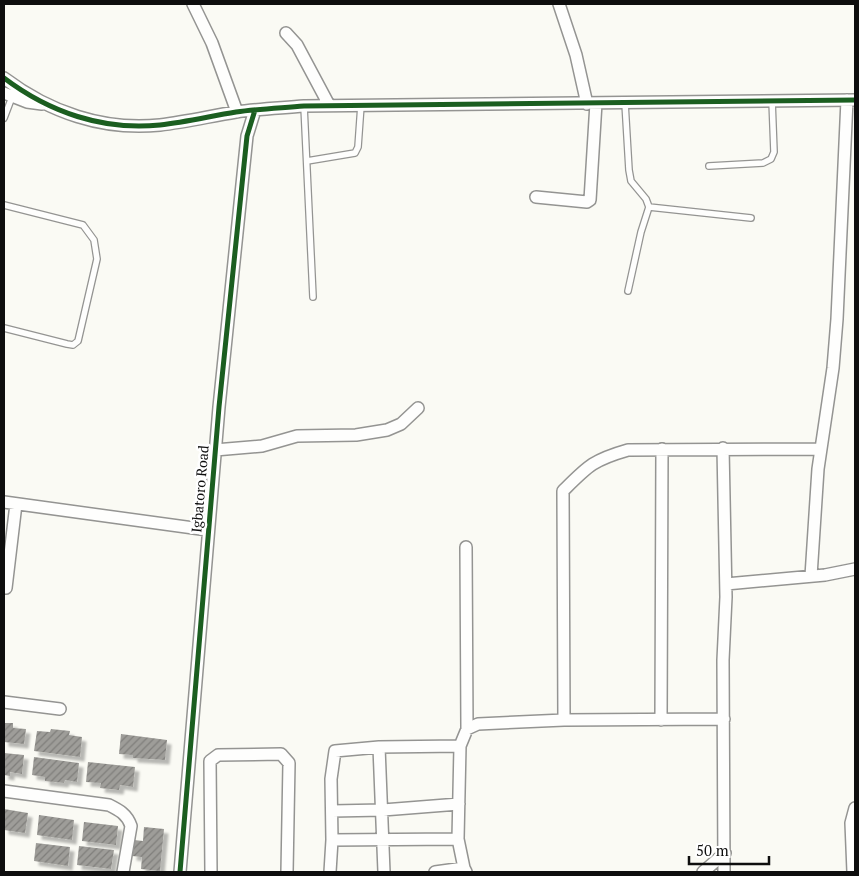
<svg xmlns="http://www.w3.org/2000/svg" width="859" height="876" font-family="'PT Serif',serif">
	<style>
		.building { fill: url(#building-hatch); filter: url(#shadow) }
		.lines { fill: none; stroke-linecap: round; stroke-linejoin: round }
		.service-casing { stroke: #949492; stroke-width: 8 }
		.minor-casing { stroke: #949492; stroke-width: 14 }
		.service { stroke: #fefefd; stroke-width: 5.5 }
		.minor { stroke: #fefefd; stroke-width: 11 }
		.cycleway-casing { stroke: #fff; stroke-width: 8 }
		.cycleway { stroke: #1b5e20; stroke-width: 5 }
		.labels { text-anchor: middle; stroke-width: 5; stroke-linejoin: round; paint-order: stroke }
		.street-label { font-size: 14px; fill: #0e0e0e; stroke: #fff }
	</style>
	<defs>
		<pattern id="building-hatch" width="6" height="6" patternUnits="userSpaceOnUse" patternTransform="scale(1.25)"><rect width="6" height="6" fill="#9e9d99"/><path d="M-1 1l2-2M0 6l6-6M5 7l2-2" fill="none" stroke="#7f7e7b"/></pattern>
		<filter id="shadow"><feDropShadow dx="4.5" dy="4.5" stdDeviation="1" flood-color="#0004"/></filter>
	</defs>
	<rect width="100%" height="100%" fill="#fafaf4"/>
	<!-- building -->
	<path class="building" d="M 4,723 L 13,723 L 13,728 L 26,729 L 24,744 L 4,742 Z
		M 51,729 L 70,731 L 69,735 L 82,737 L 80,757 L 34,751 L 37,731 L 50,732 Z
		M 121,734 L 167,740 L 165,760 L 133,758 L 133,755 L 119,754 Z
		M 4,753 L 24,755 L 22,774 L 10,772 L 10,776 L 4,775 Z
		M 34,757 L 79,763 L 77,782 L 65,780 L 64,783 L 45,781 L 45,777 L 32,775 Z
		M 88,762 L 135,767 L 133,787 L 120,785 L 119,790 L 100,788 L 101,783 L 86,782 Z
		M 4,809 L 28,813 L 25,833 L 4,830 Z
		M 39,815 L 74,820 L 72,840 L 37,835 Z
		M 84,822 L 118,826 L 116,845 L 82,841 Z
		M 144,827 L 164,829 L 160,871 L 141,869 L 142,857 L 132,856 L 134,840 L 143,841 Z
		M 36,843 L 70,847 L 68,866 L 34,861 Z
		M 79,846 L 114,850 L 111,869 L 77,865 Z"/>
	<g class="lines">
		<!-- service casing -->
		<g class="service-casing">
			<path id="service" d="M 625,103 L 629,170 L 631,181 L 646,199 L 649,207 L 641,232 L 628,291
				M 304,106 L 313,297
				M 4,118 L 12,97
				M 307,161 L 355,153 L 358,147 L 361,105
				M 709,166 L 763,163 L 771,159 L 774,152 L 772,100
				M 4,205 L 83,225 L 94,240 L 97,259 L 78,341 L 73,345 L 67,344 L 4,328
				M 649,207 L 751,218"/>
		</g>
		<!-- minor casing -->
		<g class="minor-casing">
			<path id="minor" d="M 193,4 L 212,43 L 237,112
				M 559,4 L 576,55 L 587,104
				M 286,33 L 297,45 L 329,105
				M 4,78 C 49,112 103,131 160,125 C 186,122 211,116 236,112 C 258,109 281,108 304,106 L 855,100
				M 4,93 L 27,102 L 42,104
				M 536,197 L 587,202 L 590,200 L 596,103
				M 723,448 L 726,597 L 723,660 L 724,872
				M 215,450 L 262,446 L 297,436 L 356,435 L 387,430 L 401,424 L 418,408
				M 4,502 L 208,530
				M 466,547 L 467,729
				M 811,576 L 818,469 L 833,368 L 837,319 L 847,100
				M 726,584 L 825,575 L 855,569
				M 6,588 L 16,504
				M 4,702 L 60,709
				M 564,720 L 563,491 C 588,466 593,460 628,450 L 821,449
				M 661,720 L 662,449
				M 379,747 L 384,872
				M 4,791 L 109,805 C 119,810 127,814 131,826 L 123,872
				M 332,811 L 383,810 L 459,804
				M 332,840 L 458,839
				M 464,868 L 458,839 L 460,746 L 467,729 L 478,724 L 564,720 L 724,719
				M 180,872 L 219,407 L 247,136 L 255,110
				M 211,872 L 210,761 L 218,755 L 281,754 L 289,763 L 287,872
				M 330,872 L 332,840 L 331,779 L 335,751 L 379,747 L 460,746
				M 435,872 L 464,868 L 466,872
				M 703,872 L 725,853
				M 853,872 L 851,823 L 855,808"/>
		</g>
		<!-- service -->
		<use href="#service" class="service"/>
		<!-- minor -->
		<use href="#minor" class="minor"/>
		<!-- cycleway casing -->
		<g class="cycleway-casing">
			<path id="cycleway" d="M 4,78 C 49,112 103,131 160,125 C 186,122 211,116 236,112 C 258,109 281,108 304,106 L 855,100
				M 180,872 L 219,407 L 247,136 L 255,110"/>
		</g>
		<!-- cycleway -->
		<use href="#cycleway" class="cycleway"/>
	</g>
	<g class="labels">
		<!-- street labels -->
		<g class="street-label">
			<text transform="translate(200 489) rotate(-85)" y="5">Igbatoro Road</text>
		</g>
	</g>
	<!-- border -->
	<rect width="859" height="876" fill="none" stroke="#0e0e0e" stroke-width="10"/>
	<!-- scale -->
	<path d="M689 856v8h80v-8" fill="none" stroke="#0e0e0e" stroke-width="2.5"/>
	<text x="696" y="856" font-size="15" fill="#0e0e0e" stroke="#ffffff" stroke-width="4" paint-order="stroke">50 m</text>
</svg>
